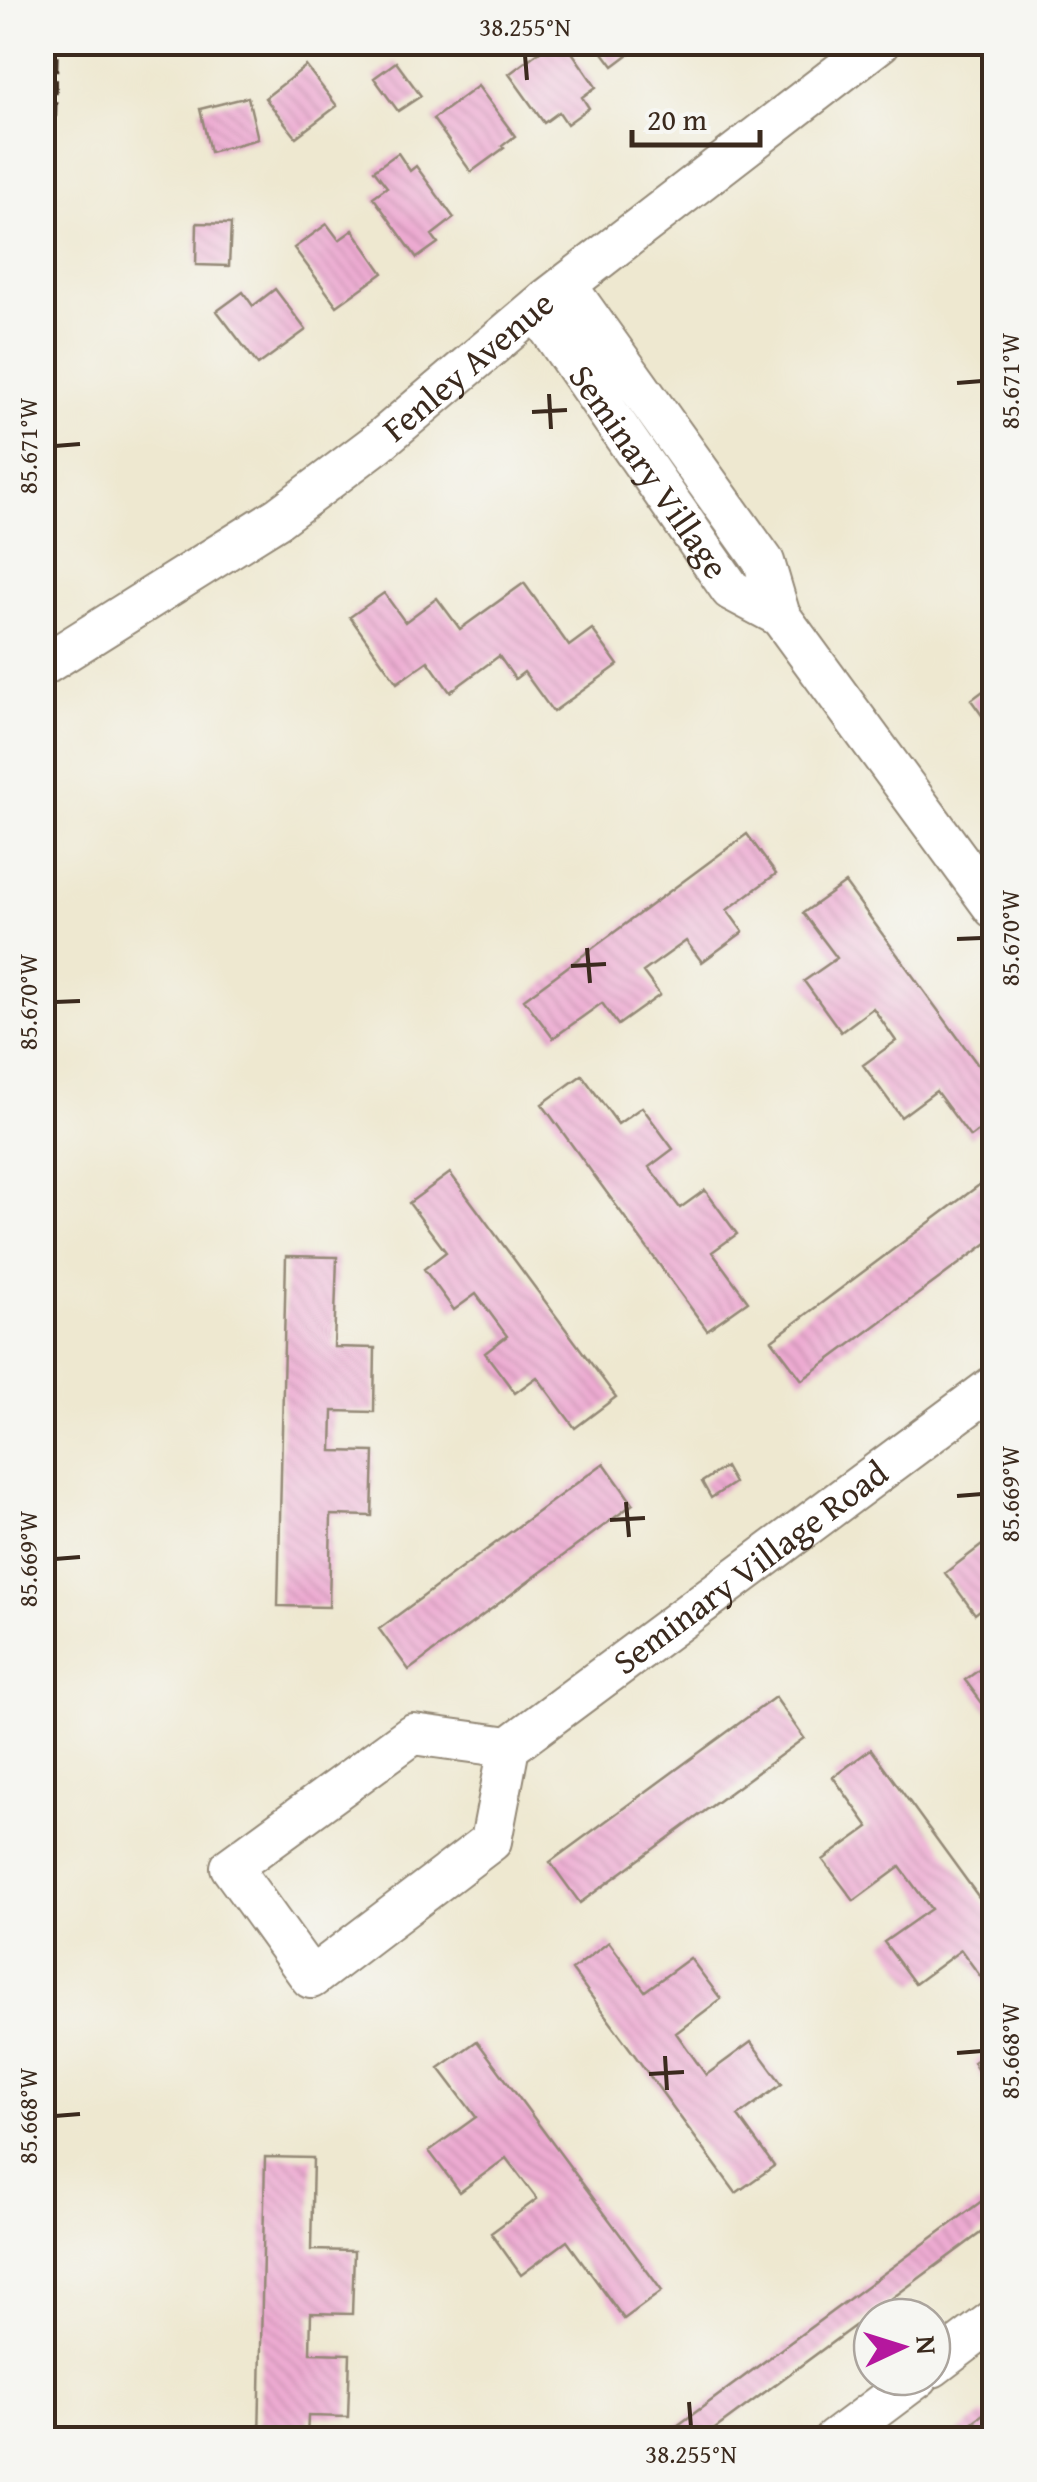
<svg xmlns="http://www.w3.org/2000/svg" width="1037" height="2482" font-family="'Gentium Book Plus',serif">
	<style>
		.building { fill: url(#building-back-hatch) }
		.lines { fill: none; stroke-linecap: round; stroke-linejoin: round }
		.street-casing { stroke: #948977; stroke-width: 44 }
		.street { stroke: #fff; stroke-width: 40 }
		.rail { stroke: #3b2a1e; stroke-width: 8; stroke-dasharray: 15 8; stroke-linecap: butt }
		.ticks { fill: none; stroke: #3b2a1e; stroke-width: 4 }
		.labels { text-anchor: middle; stroke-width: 8; stroke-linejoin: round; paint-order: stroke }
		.street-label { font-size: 35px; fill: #3b2a1e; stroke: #f6f6f2 }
		.neatline { fill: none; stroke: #3b2a1e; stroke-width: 4 }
		.ticks-label { font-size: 25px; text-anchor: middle; fill: #3b2a1e }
	</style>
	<defs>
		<pattern id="building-back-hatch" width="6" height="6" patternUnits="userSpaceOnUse" patternTransform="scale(2.5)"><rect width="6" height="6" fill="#edabd2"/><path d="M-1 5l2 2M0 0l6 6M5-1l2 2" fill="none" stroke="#cc93b4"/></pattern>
	</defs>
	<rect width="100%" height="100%" fill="#f6f6f2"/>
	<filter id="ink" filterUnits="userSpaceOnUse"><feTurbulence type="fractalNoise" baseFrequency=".01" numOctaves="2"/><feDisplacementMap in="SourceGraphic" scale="20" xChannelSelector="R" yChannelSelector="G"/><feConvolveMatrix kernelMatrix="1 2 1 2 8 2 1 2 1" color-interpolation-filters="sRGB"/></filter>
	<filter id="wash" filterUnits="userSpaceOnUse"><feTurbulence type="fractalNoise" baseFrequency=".0048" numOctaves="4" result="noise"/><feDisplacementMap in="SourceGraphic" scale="40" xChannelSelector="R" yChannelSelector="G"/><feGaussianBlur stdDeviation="2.25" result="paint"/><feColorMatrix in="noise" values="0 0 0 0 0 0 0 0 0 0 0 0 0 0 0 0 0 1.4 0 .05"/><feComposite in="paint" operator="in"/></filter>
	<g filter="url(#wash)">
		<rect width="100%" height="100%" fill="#eee8d0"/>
		<g id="blocks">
			<!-- building -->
			<path class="building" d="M 552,42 L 565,42 L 596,87 L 582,97 L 589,108 L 567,124 L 559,112 L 544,123 L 509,74 Z
				M 595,42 L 645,42 L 613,66 Z
				M 396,62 L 421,96 L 398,111 L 374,78 Z
				M 306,66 L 337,106 L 296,137 L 265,98 Z
				M 478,86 L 515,136 L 502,146 L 504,148 L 471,172 L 433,119 Z
				M 248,97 L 258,139 L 210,152 L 200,109 Z
				M 398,153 L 410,171 L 416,166 L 454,218 L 432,235 L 438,243 L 417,258 L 373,197 L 387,187 L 374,170 Z
				M 197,223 L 231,224 L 229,266 L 196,265 Z
				M 327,224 L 339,240 L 353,230 L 383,273 L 337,306 L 294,248 Z
				M 275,289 L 306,330 L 258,365 L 217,311 L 243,292 L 253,306 Z
				M 524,583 L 569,646 L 592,629 L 618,665 L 553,712 L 524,672 L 515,679 L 499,656 L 450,692 L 428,661 L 397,683 L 350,617 L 384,593 L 405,622 L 437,598 L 460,629 Z
				M 994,683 L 994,732 L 971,700 Z
				M 747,834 L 776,874 L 727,910 L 743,932 L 702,962 L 686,941 L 643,972 L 660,995 L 618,1025 L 602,1003 L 553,1038 L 524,999 Z
				M 845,883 L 994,1087 L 994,1119 L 970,1137 L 936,1091 L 901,1117 L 863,1065 L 896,1041 L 873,1008 L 841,1032 L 804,981 L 837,958 L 803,913 Z
				M 582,1075 L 618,1124 L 642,1107 L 673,1149 L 649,1167 L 680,1208 L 705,1190 L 737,1234 L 712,1252 L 748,1301 L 707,1330 L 542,1104 Z
				M 450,1173 L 616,1397 L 575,1428 L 537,1377 L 515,1393 L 485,1353 L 507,1336 L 476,1294 L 454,1310 L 424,1269 L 446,1252 L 409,1203 Z
				M 994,1174 L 994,1238 L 802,1380 L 772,1340 Z
				M 286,1256 L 337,1257 L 334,1347 L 375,1348 L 374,1412 L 333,1411 L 332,1451 L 374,1452 L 372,1516 L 331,1515 L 329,1607 L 278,1606 Z
				M 604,1463 L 633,1504 L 409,1670 L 379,1629 Z
				M 725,1467 L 734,1483 L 711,1498 L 702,1482 Z
				M 994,1536 L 994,1599 L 975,1614 L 945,1573 Z
				M 994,1659 L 994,1719 L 965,1680 Z
				M 775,1697 L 804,1738 L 580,1903 L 550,1862 Z
				M 871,1749 L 994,1918 L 994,1995 L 961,1950 L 915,1984 L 884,1942 L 931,1909 L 900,1867 L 854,1901 L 823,1860 L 869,1827 L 833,1777 Z
				M 609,1942 L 645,1991 L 690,1958 L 721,1999 L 676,2033 L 706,2075 L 751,2042 L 782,2084 L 738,2116 L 774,2166 L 736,2193 L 572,1970 Z
				M 477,2041 L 662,2291 L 624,2319 L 567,2241 L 521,2275 L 491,2233 L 537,2199 L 506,2158 L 460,2192 L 429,2151 L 476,2117 L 439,2068 Z
				M 994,2047 L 994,2069 L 982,2078 L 973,2062 Z
				M 265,2157 L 313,2158 L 311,2250 L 354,2251 L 352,2314 L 311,2313 L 310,2353 L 350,2354 L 348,2417 L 308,2416 L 307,2440 L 259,2440 Z
				M 994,2192 L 994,2223 L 700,2440 L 658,2440 Z
				M 994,2410 L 994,2440 L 961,2440 L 957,2434 L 983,2414 L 985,2417 Z"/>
		</g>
	</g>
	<g filter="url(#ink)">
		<use href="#blocks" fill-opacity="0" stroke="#948977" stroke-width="2.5"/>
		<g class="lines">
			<!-- street casing -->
			<g class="street-casing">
				<g id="street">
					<path id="s1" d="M 536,309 L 731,590 L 780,616 L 764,562 L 566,285"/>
					<path d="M 780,616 L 994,908"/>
					<path id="s2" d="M 42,666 L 279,517 L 376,444 L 546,300 L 880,42"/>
					<path id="s3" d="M 509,1747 L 413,1734 L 231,1867 L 311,1978 L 491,1841 L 509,1747 L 994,1386"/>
					<path d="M 932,2367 L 994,2320"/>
					<path d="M 834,2440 L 918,2377"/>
				</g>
			</g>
			<!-- street -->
			<use href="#street" class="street"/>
			<!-- rail -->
			<path class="rail" d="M 42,554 L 55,42"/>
		</g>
	</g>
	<!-- ticks -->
	<path class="ticks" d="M 525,55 L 527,80M 957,383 L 982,381M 549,394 L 551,429M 532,412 L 567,410M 55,446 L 80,444M 957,939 L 982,938M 587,948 L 590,983M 571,966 L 606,964M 55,1002 L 80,1001M 957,1496 L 982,1494M 626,1502 L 629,1537M 610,1520 L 645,1518M 55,1559 L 80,1557M 957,2053 L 982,2051M 665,2056 L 667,2090M 649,2074 L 684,2072M 55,2116 L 80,2114M 689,2402 L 691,2427"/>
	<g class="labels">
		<!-- street labels -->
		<g class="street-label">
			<text dy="12" stroke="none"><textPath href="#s2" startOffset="522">Fenley Avenue</textPath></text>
			<text dy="12" stroke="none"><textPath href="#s1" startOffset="198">Seminary Village</textPath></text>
			<text dy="12" stroke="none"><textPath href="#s3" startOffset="1082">Seminary Village Road</textPath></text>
		</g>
	</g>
	<!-- margin -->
	<rect width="1037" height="2482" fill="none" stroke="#f6f6f2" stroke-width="110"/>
	<!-- north arrow -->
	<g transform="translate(902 2347) rotate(86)"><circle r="48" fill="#f6f6f2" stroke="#aba49d" stroke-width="2.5"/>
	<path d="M0-8L18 38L0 25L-18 38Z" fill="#b5179e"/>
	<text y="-15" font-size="28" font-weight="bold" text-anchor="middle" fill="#3b2a1e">N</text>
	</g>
	<!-- scale -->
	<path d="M632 130v15h128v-15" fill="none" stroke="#3b2a1e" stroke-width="5"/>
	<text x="647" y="130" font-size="30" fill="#3b2a1e" stroke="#f6f6f2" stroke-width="8" paint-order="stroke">20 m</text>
	<rect x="55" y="55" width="927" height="2372" class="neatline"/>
	<g class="ticks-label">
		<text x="525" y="36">38.255°N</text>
		<text transform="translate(1010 381) rotate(-90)" y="9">85.671°W</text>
		<text transform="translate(28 446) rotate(-90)" y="9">85.671°W</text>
		<text transform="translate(1010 938) rotate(-90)" y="9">85.670°W</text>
		<text transform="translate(28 1002) rotate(-90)" y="9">85.670°W</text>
		<text transform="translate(1010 1494) rotate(-90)" y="9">85.669°W</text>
		<text transform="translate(28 1559) rotate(-90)" y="9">85.669°W</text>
		<text transform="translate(1010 2051) rotate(-90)" y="9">85.668°W</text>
		<text transform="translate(28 2116) rotate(-90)" y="9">85.668°W</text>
		<text x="691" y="2463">38.255°N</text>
	</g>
</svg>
